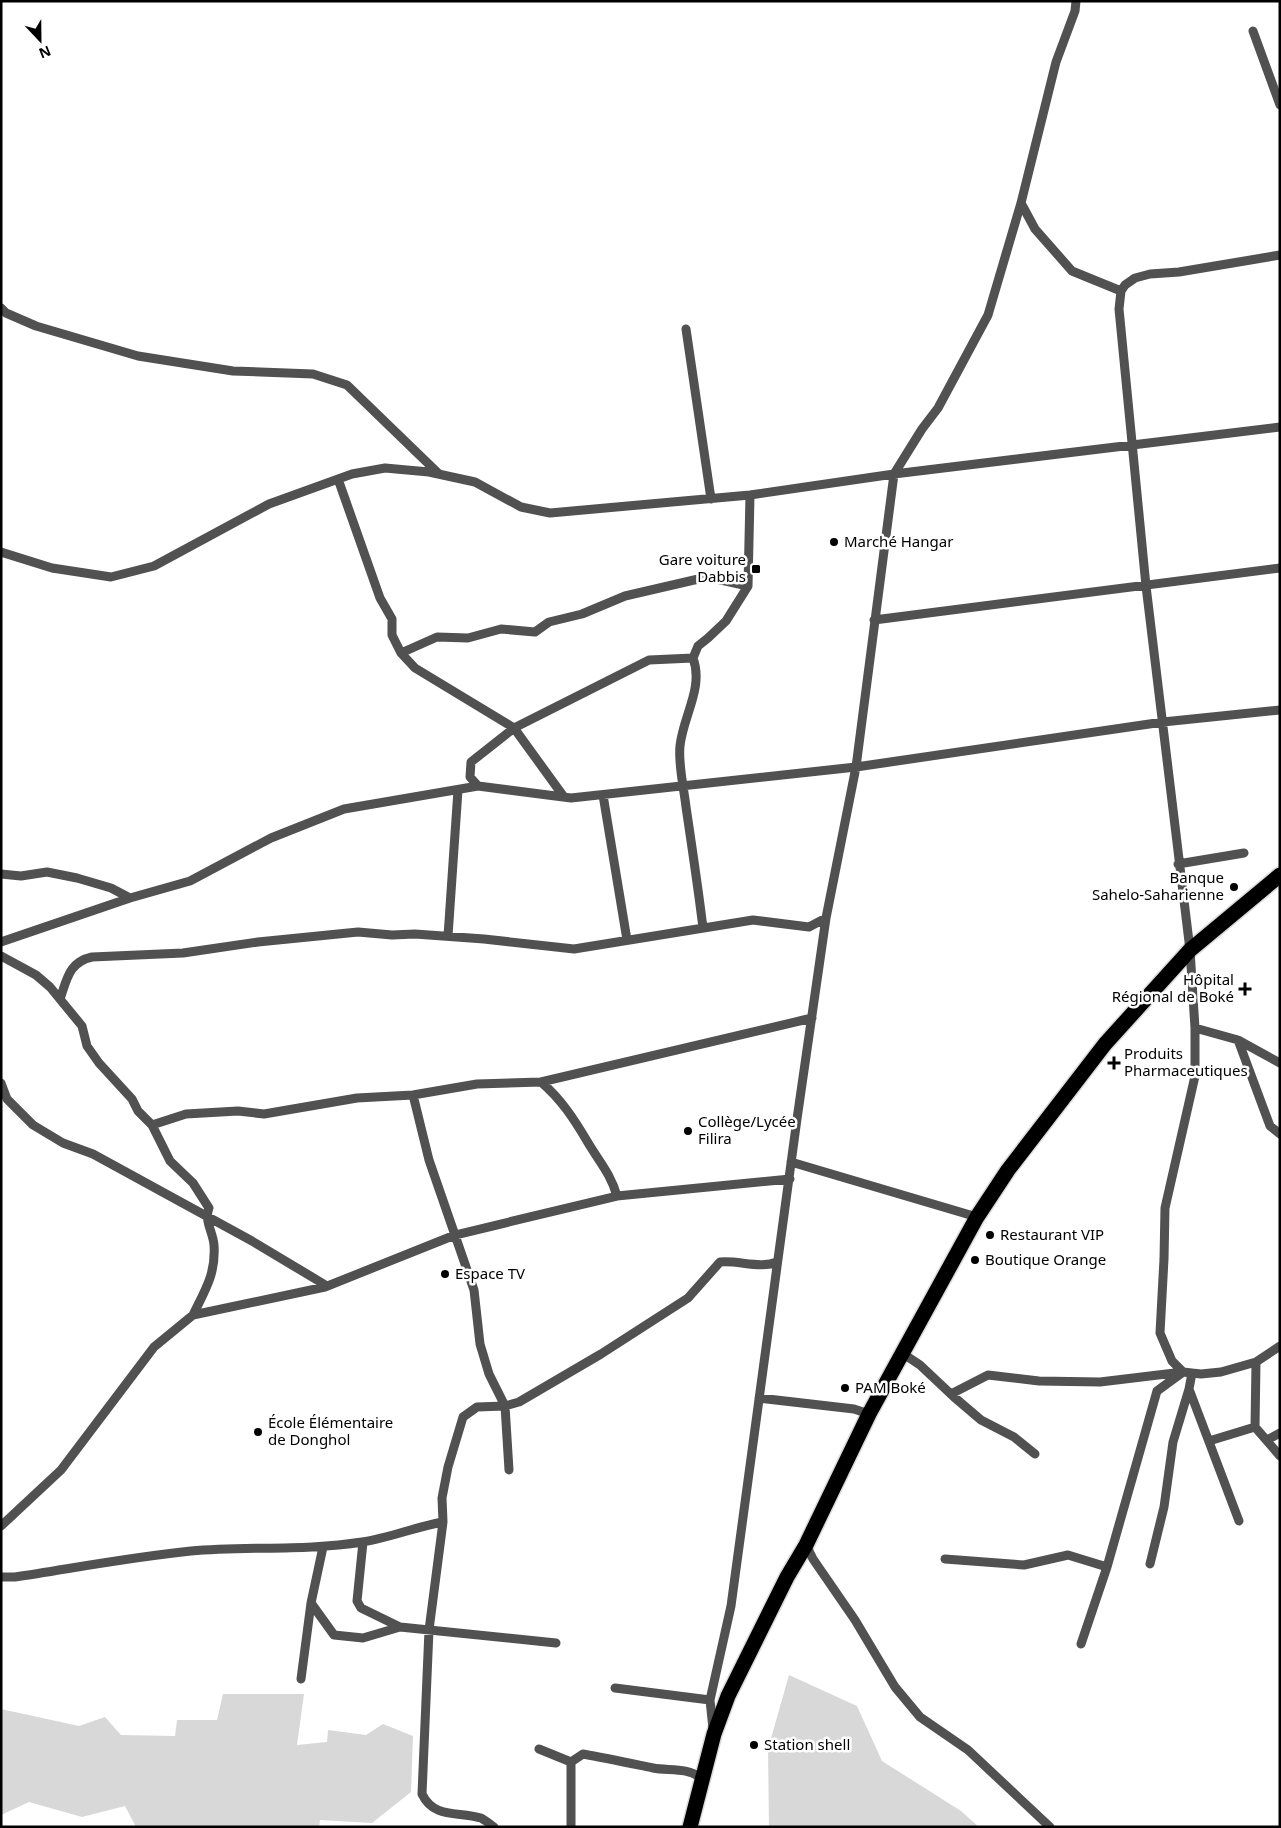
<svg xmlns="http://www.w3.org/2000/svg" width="1281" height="1828" font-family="'Noto Sans',sans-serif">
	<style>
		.green { fill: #d8d8d8 }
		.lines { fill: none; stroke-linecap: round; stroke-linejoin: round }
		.highway-casing { stroke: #dbdbdb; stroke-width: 18 }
		.street { stroke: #515151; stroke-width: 9 }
		.highway { stroke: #000; stroke-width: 15 }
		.poi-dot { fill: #000; stroke: #fff; stroke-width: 2 }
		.labels { text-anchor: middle; stroke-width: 5; stroke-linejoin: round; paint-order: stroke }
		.poi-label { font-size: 15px; fill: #000; stroke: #fff; text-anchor: start }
	</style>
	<rect width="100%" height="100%" fill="#fff"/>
	<!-- green -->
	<path class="green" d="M 789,1675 L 857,1706 L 882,1761 L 961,1811 L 979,1827 L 769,1827 L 768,1749 Z
		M 223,1694 L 304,1694 L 297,1745 L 327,1742 L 328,1730 L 366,1735 L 383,1724 L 413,1736 L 411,1792 L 372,1823 L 320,1820 L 319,1827 L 136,1827 L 125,1806 L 82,1817 L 29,1802 L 1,1815 L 1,1709 L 79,1726 L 105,1717 L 121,1735 L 175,1736 L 177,1720 L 217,1720 Z"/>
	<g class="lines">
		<!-- highway casing -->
		<g class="highway-casing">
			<path id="highway" d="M 690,1827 L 714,1734 L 728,1696 L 787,1577 L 806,1545 L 869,1414 L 977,1217 L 1008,1170 L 1105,1044 L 1190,950 L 1280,875"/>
		</g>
		<!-- street -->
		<path class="street" d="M 1253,31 L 1280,105
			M 1021,203 L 1035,229 L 1072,271 L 1121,291 L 1125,285 L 1135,278 L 1150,274 L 1179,272 L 1280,255
			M 1121,291 L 1119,309 L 1146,586 L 1190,950 L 1195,1028 L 1195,1076 L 1165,1208 L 1164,1259 L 1160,1333 L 1172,1361 L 1183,1372 L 1201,1374 L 1221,1372 L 1256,1362 L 1280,1346
			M 1,308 L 6,313 L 36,326 L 138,356 L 233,371 L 313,374 L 347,385 L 439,474
			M 686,329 L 711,499
			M 338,479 L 380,598 L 392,619 L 392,635 L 401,653 L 415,668 L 514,728 L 564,797
			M 1,552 L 52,568 L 111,577 L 154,566 L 269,504 L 352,474 L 385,468 L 429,472 L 475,482 L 521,507 L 550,513 L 750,495 L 894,474 L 1280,427
			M 874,620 L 1280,568
			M 401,653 L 437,637 L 468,638 L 501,629 L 535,632 L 549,622 L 582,614 L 625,596 L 707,577 L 748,586
			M 693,658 C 704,688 683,716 680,746 C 678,764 684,789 686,807 C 692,847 698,887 703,928
			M 478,786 L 470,777 L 471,762 L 514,728 L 649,660 L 693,658 L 698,646 L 708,638 L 726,621 L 748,586 L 750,495
			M 603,795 L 627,940
			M 1178,864 L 1244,853
			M 1,874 L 21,876 L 47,872 L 77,878 L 111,888 L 130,898
			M 448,936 L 458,790
			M 1,942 L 130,898 L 190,881 L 271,838 L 344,809 L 478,786 L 571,798 L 856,767 L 1163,722 L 1280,710
			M 1,956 L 36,975 L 50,987 L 82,1026 L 87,1046 L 99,1063 L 132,1099 L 138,1111 L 152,1125 L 170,1161 L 193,1183 L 209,1208 C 204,1221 213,1232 214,1245 C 216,1274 205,1290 193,1315
			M 60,999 C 67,979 69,962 92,957 L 183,953 L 258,942 L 358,932 L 392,935 L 415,934 L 484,939 L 574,949 L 753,920 L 809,927 L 826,918
			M 1195,1028 L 1238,1040 L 1280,1063
			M 1238,1040 L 1270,1126 L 1280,1134
			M 1,1083 L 7,1099 L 33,1125 L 63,1143 L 93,1154 L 252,1241 L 327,1286
			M 413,1095 L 429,1160 L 474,1290 L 480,1344 L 489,1374 L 505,1406 L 509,1470
			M 152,1125 L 186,1114 L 238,1111 L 264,1114 L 357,1098 L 413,1095 L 477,1084 L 541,1082
			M 791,1162 L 977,1217
			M 617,1196 C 611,1174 598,1160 587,1141 C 574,1119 561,1099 541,1082 L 812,1018
			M 902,1353 L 920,1365 L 954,1397 L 981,1420 L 1014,1437 L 1035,1454
			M 1256,1362 L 1255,1427 L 1280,1456
			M 1189,1389 L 1239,1521
			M 951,1394 L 988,1375 L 1039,1381 L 1100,1382 L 1183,1372
			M 759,1398 L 854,1409 L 869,1414
			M 1267,1440 L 1280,1433
			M 1209,1441 L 1255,1427
			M 1,1526 L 61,1470 L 154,1347 L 193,1315 L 325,1287 L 455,1235 L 617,1196 L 790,1179
			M 363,1542 L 357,1601 L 361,1608 L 400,1627
			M 806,1545 L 813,1559 L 855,1620 L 895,1687 L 920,1717 L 968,1750 L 1050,1827
			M 945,1559 L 1024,1565 L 1068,1555 L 1107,1567
			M 1150,1564 L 1164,1507 L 1173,1442 L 1189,1389 L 1192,1373
			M 1,1577 L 15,1577 C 74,1568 132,1557 191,1551 C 248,1546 305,1551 362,1542 C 389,1538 415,1527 443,1522
			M 311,1603 L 334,1635 L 363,1638 L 400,1627 L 556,1643
			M 1081,1644 L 1107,1567 L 1157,1391 L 1183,1372
			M 301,1679 L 311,1603 L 323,1547
			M 615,1688 L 710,1700
			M 713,1729 L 710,1700 L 731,1606 L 797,1119 L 826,918 L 856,767 L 894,474 L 922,429 L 938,408 L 988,315 L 1021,203 L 1056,62 L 1075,11 L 1076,1
			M 539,1749 L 571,1762
			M 494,1827 C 490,1824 485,1820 481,1818 C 458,1811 434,1819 422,1794 L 429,1630 L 443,1522 L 442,1498 L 448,1467 L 463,1417 L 477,1407 L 505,1406 L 519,1402 L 601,1354 L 688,1298 L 720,1262 C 738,1260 760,1269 777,1262
			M 571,1827 L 571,1762 L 583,1754 C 606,1758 629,1763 653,1768 C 669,1771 687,1767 701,1778"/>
		<!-- highway -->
		<use href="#highway" class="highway"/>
	</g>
	<!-- markers -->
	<g class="poi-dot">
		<circle cx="834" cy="542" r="5"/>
		<rect x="751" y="564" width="10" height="10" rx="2.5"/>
		<circle cx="1234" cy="887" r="5"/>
		<path d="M1242.5 981.5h5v5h5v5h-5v5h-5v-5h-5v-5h5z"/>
		<path d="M1111.5 1055.5h5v5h5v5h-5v5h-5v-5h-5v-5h5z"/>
		<circle cx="688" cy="1131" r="5"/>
		<circle cx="990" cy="1235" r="5"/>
		<circle cx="975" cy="1260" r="5"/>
		<circle cx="445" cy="1274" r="5"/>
		<circle cx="845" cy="1388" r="5"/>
		<circle cx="258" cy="1432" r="5"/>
		<circle cx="754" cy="1745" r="5"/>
	</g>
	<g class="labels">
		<!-- poi labels -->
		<g class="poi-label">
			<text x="844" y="547">Marché Hangar</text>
			<text x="746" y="565" text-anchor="end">Gare voiture<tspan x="746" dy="17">Dabbis</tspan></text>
			<text x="1224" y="883" text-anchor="end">Banque<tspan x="1224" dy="17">Sahelo-Saharienne</tspan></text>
			<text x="1234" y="985" text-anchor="end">Hôpital<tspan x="1234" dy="17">Régional de Boké</tspan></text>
			<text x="1124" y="1059">Produits<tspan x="1124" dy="17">Pharmaceutiques</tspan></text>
			<text x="698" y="1127">Collège/Lycée<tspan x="698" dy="17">Filira</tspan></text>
			<text x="1000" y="1240">Restaurant VIP</text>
			<text x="985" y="1265">Boutique Orange</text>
			<text x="455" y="1279">Espace TV</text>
			<text x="855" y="1393">PAM Boké</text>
			<text x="268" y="1428">École Élémentaire<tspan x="268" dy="17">de Donghol</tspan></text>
			<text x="764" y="1750">Station shell</text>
		</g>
	</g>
	<!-- border -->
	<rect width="1281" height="1828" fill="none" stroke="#000000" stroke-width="5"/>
	<!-- north arrow -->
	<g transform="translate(40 40) rotate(158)" stroke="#ffffff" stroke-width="4" paint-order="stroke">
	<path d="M0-4L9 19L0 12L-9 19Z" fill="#000000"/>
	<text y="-8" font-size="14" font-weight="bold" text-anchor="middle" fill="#000000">N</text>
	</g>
</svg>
